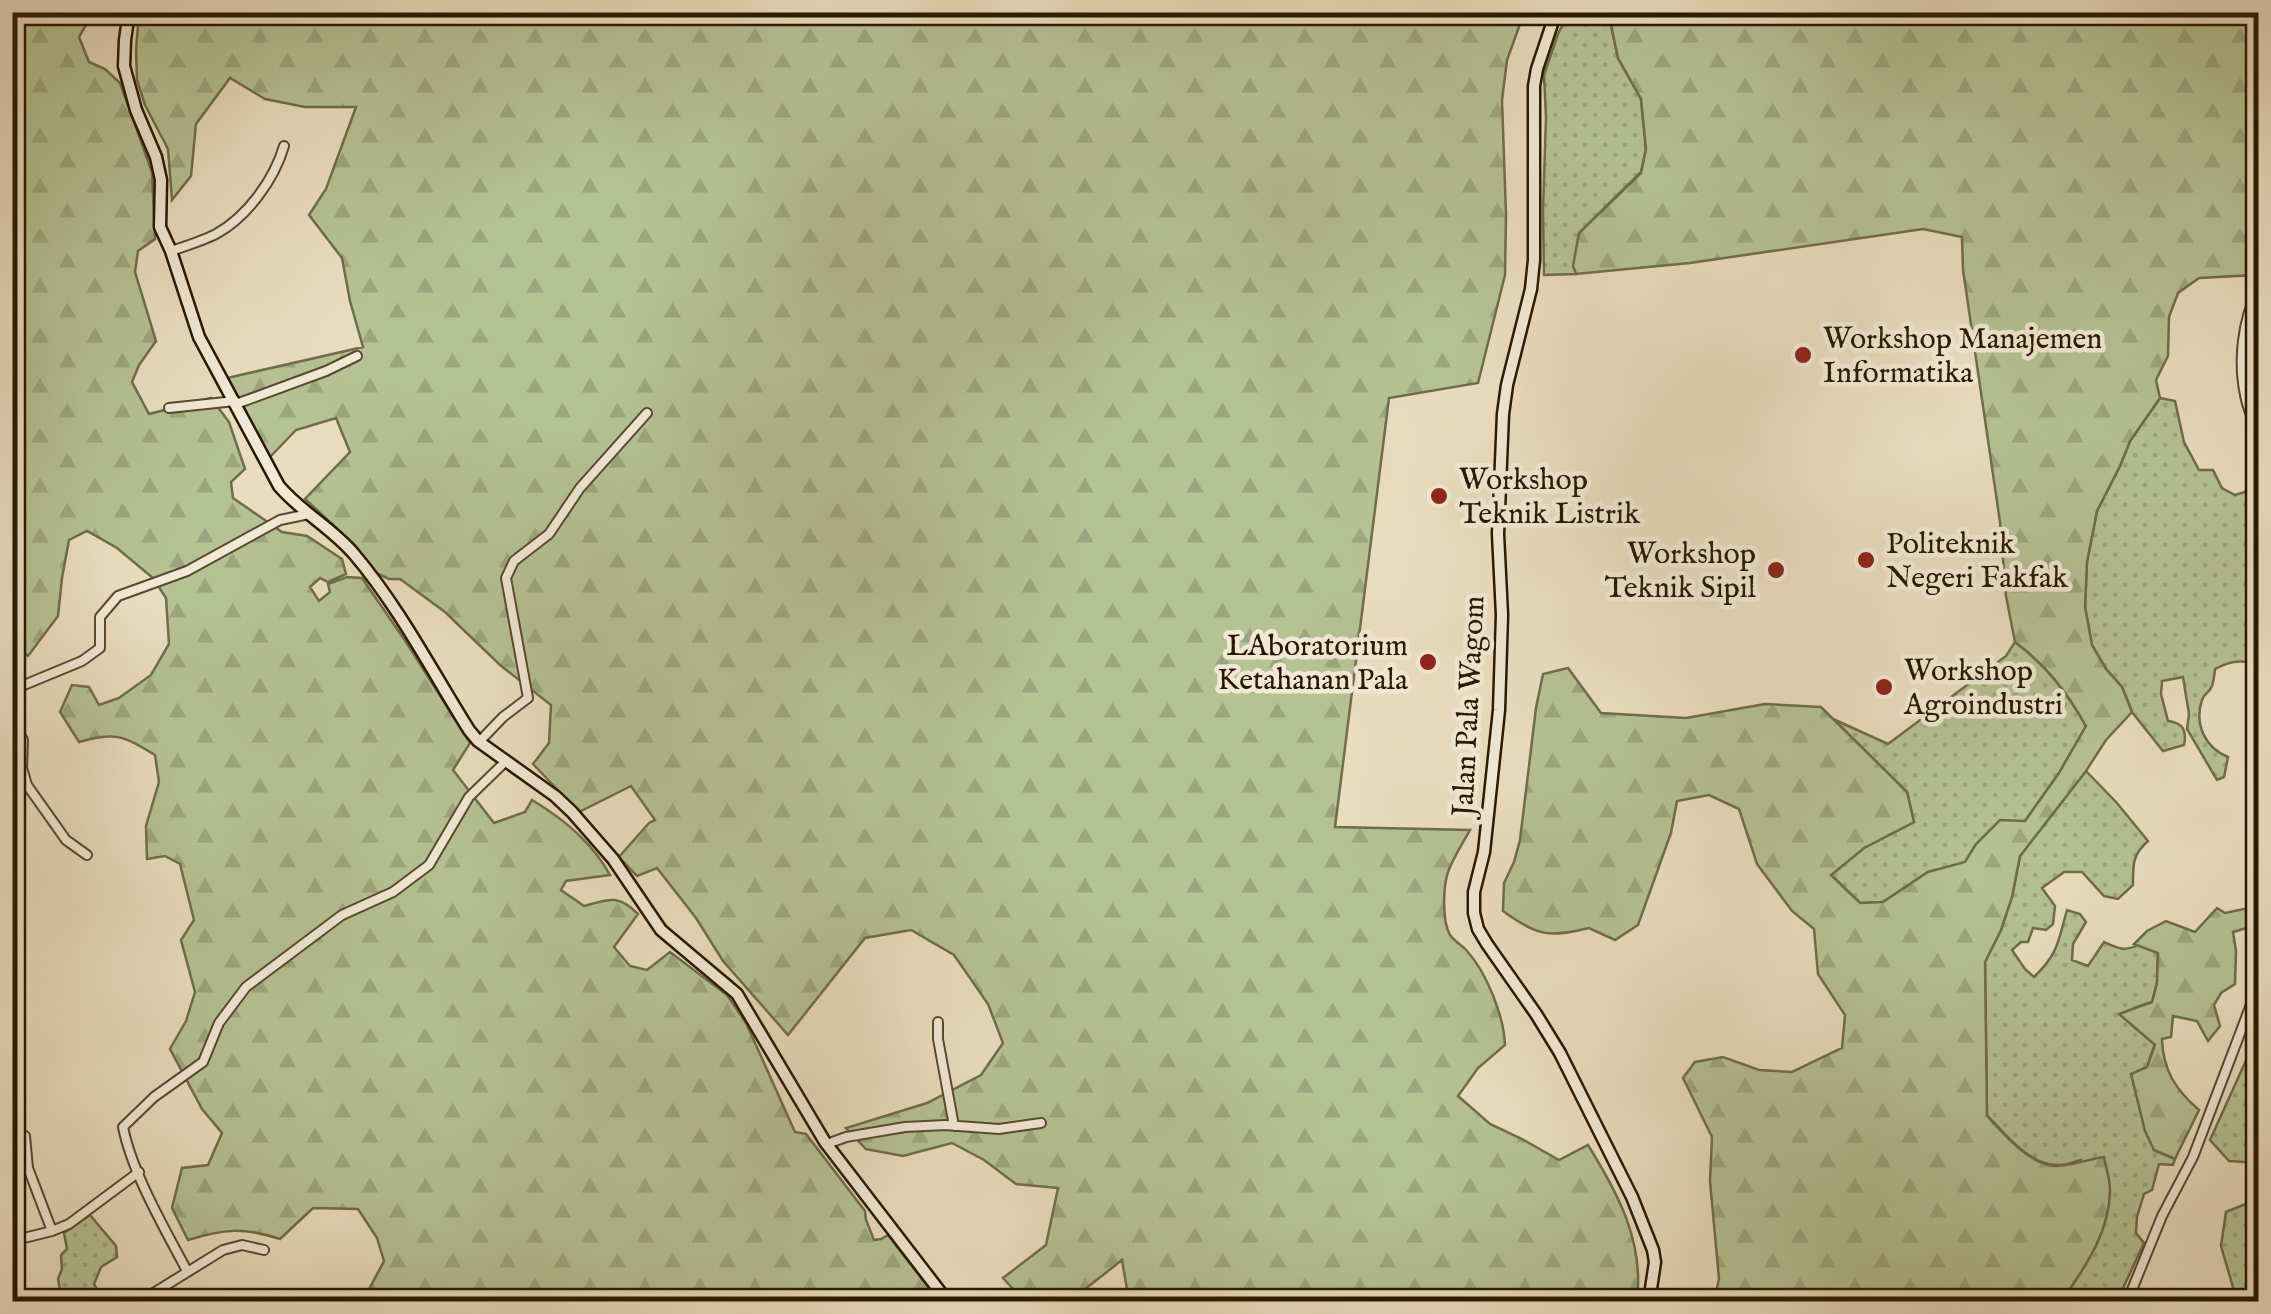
<svg xmlns="http://www.w3.org/2000/svg" width="2271" height="1314" font-family="'IM FELL English',serif">
	<style>
		.grass { fill: url(#grass-dots); stroke: #6f6d4a; stroke-width: 2.5 }
		.forest { fill: url(#forest-firs); stroke: #6f6d4a; stroke-width: 2.5 }
		.lines { fill: none; stroke-linecap: round; stroke-linejoin: round }
		.street-casing { stroke: #594930; stroke-width: 12 }
		.secondary-casing { stroke: #291801; stroke-width: 15 }
		.street { stroke: #f1e9d5; stroke-width: 8 }
		.secondary { stroke: #f1e9d5; stroke-width: 10 }
		.poi-dot { fill: #8f2418; stroke: #f1e9d5; stroke-width: 4 }
		.labels { text-anchor: middle; stroke-width: 9; stroke-linejoin: round; paint-order: stroke }
		.poi-label { font-size: 30px; fill: #291801; stroke: #f1e9d5; text-anchor: start }
		.street-label { font-size: 30px; fill: #291801; stroke: #f1e9d5 }
	</style>
	<defs>
		<pattern id="grass-dots" width="8" height="8" patternUnits="userSpaceOnUse" patternTransform="scale(2.5)"><rect width="8" height="8" fill="#b5c294"/><path d="M2 2h.1M6 6h.1" fill="none" stroke="#9ca67e" stroke-width="1.8" stroke-linecap="round"/></pattern>
		<pattern id="forest-firs" width="22" height="20" patternUnits="userSpaceOnUse" patternTransform="scale(2.5)"><rect width="22" height="20" fill="#b5c294"/><path d="M5 1l3.5 6h-7zM16 11l3.5 6h-7z" fill="#9ca67e"/></pattern>
	</defs>
	<rect width="100%" height="100%" fill="#eaddbf"/>
	<filter id="stains"><feTurbulence type="fractalNoise" baseFrequency=".002" numOctaves="4"/><feColorMatrix values="0 0 0 0 .2 0 0 0 0 .09 0 0 0 0 .02 0 0 0 .5 -.17"/></filter>
	<radialGradient id="worn" r=".72"><stop offset=".6" stop-color="#630" stop-opacity="0"/><stop offset="1" stop-color="#630" stop-opacity=".3"/></radialGradient>
	<!-- grass -->
	<path class="grass" d="M 1569,13 L 1605,13 L 1611,25 L 1618,58 L 1641,99 L 1646,149 L 1641,172 L 1579,233 L 1574,266 L 1576,274 L 1544,275 L 1543,210 L 1546,117 L 1544,75 L 1558,34 Z
		M 2160,398 L 2175,401 L 2184,442 L 2199,470 L 2213,470 L 2222,488 L 2235,495 L 2258,488 L 2258,665 C 2242,659 2230,661 2215,669 C 2215,670 2213,685 2212,686 C 2208,695 2205,692 2202,700 C 2194,724 2205,748 2228,757 L 2224,777 L 2217,780 L 2187,729 L 2189,714 L 2183,677 L 2162,681 L 2161,694 L 2168,721 C 2183,723 2187,730 2184,745 L 2163,751 L 2132,712 L 2122,687 L 2106,669 L 2092,645 L 2085,607 L 2087,562 L 2097,511 L 2120,466 L 2130,441 Z
		M 2015,642 C 2046,665 2067,693 2086,726 L 2059,773 L 2025,821 L 1976,844 L 1965,863 L 1928,872 L 1883,902 L 1860,903 L 1831,875 L 1864,848 L 1914,822 L 1907,792 L 1833,719 L 1888,744 L 2006,656 Z
		M 2086,771 L 2117,803 L 2148,841 C 2132,855 2133,865 2133,885 L 2118,899 L 2104,896 L 2082,872 L 2064,872 L 2042,888 L 2055,906 L 2053,924 L 2046,930 L 2033,928 L 2028,942 L 2021,942 L 2012,950 L 2025,969 L 2034,977 C 2059,953 2058,941 2067,910 L 2080,914 L 2086,922 L 2073,944 L 2072,960 L 2088,966 L 2104,942 C 2117,948 2124,952 2138,945 L 2158,952 L 2157,983 L 2152,1002 L 2134,1008 L 2134,1027 L 2155,1044 L 2147,1067 L 2131,1075 L 2154,1150 L 2175,1159 L 2173,1165 L 2159,1164 L 2152,1190 L 2144,1194 L 2137,1217 L 2136,1233 L 2144,1243 L 2117,1301 L 2089,1296 L 2084,1301 L 2064,1301 L 2081,1160 C 2074,1162 2065,1166 2057,1165 C 2029,1165 2005,1134 1987,1115 L 1985,962 L 2001,930 L 2012,897 L 2020,856 Z
		M 2258,1034 L 2258,1163 L 2229,1161 L 2210,1140 Z
		M 2248,1203 L 2258,1203 L 2258,1301 L 2237,1301 L 2221,1246 L 2226,1212 Z
		M 90,1215 L 116,1246 L 117,1257 L 101,1267 L 94,1284 L 104,1301 L 62,1301 L 58,1279 L 62,1269 L 61,1255 L 67,1249 L 64,1233 Z"/>
	<!-- forest -->
	<path class="forest" d="M 12,13 L 125,13 L 123,23 L 90,18 L 79,37 L 89,62 L 105,69 L 120,83 L 152,172 L 155,239 L 138,251 L 135,272 L 156,341 L 139,365 L 132,382 L 149,414 L 211,398 L 229,422 L 245,469 L 231,482 L 233,498 L 282,532 L 307,536 L 342,559 L 346,574 L 328,582 L 320,578 L 310,587 L 319,601 L 330,592 L 328,584 L 347,577 L 362,578 L 406,642 L 470,743 L 453,770 L 494,823 L 525,812 L 532,800 C 564,819 592,842 610,875 L 566,881 L 561,890 L 584,906 C 609,899 618,894 638,914 L 614,947 L 630,966 L 647,970 L 670,952 L 727,995 L 746,1023 L 795,1132 L 806,1134 L 865,1211 L 866,1220 L 874,1240 L 881,1239 L 888,1235 L 939,1301 L 360,1301 L 365,1297 L 384,1261 L 377,1238 L 358,1209 L 313,1208 L 280,1239 C 244,1227 224,1229 188,1240 L 172,1208 L 182,1168 L 208,1165 L 222,1133 L 202,1109 L 170,1049 L 186,1021 L 195,992 L 181,940 L 194,920 L 180,864 L 165,856 L 147,859 L 146,826 L 159,782 L 155,755 C 122,735 116,732 79,742 L 60,712 L 72,685 L 89,687 L 99,705 L 119,698 L 151,675 L 169,644 L 166,598 L 153,578 L 117,548 L 87,531 L 69,540 L 62,578 L 58,616 L 28,656 L 13,643 Z
		M 139,13 L 1524,13 L 1507,60 L 1502,100 L 1506,214 L 1505,275 L 1478,383 L 1389,398 L 1335,827 L 1470,830 C 1463,843 1453,858 1448,872 C 1443,887 1442,921 1450,935 C 1454,941 1463,946 1467,951 C 1487,973 1504,1017 1505,1045 L 1478,1068 L 1458,1096 L 1490,1124 L 1522,1139 L 1559,1160 L 1588,1145 C 1619,1195 1644,1242 1637,1301 L 1129,1301 L 1122,1260 L 1070,1301 L 1024,1301 L 1003,1278 L 1046,1245 L 1058,1188 L 1016,1184 L 984,1160 L 952,1143 L 903,1156 L 866,1149 L 846,1128 L 927,1103 L 981,1075 L 1003,1043 L 988,1004 L 954,955 L 911,930 L 865,938 L 788,1035 L 723,961 L 696,918 L 657,868 L 637,876 L 619,857 L 649,823 L 655,820 L 631,786 L 579,812 L 533,764 L 549,743 L 551,705 L 500,665 L 445,612 L 400,579 L 389,579 L 372,571 L 341,532 L 305,499 L 350,452 L 336,418 L 296,430 L 270,457 L 227,378 L 363,347 L 350,301 L 342,258 L 309,215 L 326,189 L 356,107 L 305,107 L 265,99 L 230,78 L 196,124 L 191,176 L 172,200 L 168,149 L 145,105 L 137,80 L 136,50 Z
		M 1605,13 L 2258,13 L 2258,268 L 2255,275 L 2199,278 L 2178,293 L 2169,317 L 2168,356 L 2156,380 L 2160,398 L 2130,441 L 2120,466 L 2097,511 L 2087,562 L 2085,607 L 2092,645 L 2106,669 L 2122,687 L 2132,712 L 2106,740 L 2086,771 L 2020,856 L 2012,897 L 2001,930 L 1985,962 L 1987,1116 C 2004,1134 2029,1165 2057,1166 C 2068,1166 2091,1159 2104,1157 C 2106,1168 2110,1179 2110,1190 C 2110,1230 2087,1264 2066,1295 L 2064,1301 L 1714,1301 L 1719,1279 L 1710,1181 L 1712,1137 L 1683,1078 L 1695,1062 L 1723,1057 L 1759,1070 L 1792,1072 L 1842,1048 L 1845,1015 L 1818,974 L 1814,929 L 1792,911 L 1757,864 L 1739,809 L 1709,795 L 1677,801 L 1671,833 L 1638,925 L 1615,940 L 1589,928 C 1549,938 1537,936 1503,911 L 1504,883 L 1514,862 L 1520,840 L 1536,708 L 1543,674 L 1568,668 L 1601,713 L 1686,718 L 1765,704 L 1821,707 L 1907,792 L 1914,822 L 1864,848 L 1831,875 L 1860,903 L 1883,902 L 1928,872 L 1965,862 L 1976,844 L 2000,820 L 2025,821 L 2059,773 L 2086,726 C 2067,692 2046,665 2015,642 L 2006,596 L 2000,522 L 1963,270 L 1962,237 L 1923,229 L 1690,263 L 1576,274 L 1573,266 L 1579,233 L 1641,173 L 1646,149 L 1641,99 L 1618,58 L 1611,25 Z
		M 2254,907 L 2257,925 L 2233,932 L 2236,951 L 2235,984 L 2221,993 L 2214,1005 L 2220,1026 L 2208,1041 L 2197,1021 L 2173,1016 L 2171,1037 L 2162,1039 C 2163,1071 2176,1090 2199,1110 L 2175,1159 L 2154,1150 L 2145,1131 L 2131,1074 L 2147,1067 L 2155,1045 L 2119,1014 L 2152,1002 L 2157,983 L 2158,953 L 2134,944 L 2147,931 L 2166,921 L 2195,932 L 2217,908 L 2225,913 Z"/>
	<g class="lines">
		<!-- street casing -->
		<g class="street-casing">
			<path id="street" d="M 171,251 C 186,246 202,241 216,234 C 247,217 274,180 284,146
				M 2258,291 C 2242,320 2238,362 2245,395 C 2247,408 2254,421 2258,434
				M 236,404 L 326,371 L 357,356
				M 169,408 L 235,401
				M 12,690 L 82,661 L 100,648 L 100,617 L 118,596 L 187,571 L 280,520 L 309,514
				M 12,720 L 23,740 L 22,768 L 27,785 L 66,840 L 87,855
				M 479,742 L 503,717 L 528,698 L 506,578 L 514,561 L 549,534 L 580,488 L 647,413
				M 2258,780 L 2254,836 L 2258,887
				M 938,1022 L 938,1039 L 954,1126
				M 25,1136 L 28,1168 L 52,1231
				M 827,1144 L 846,1137 L 905,1127 L 945,1125 L 999,1129 L 1041,1123
				M 12,1241 L 52,1231 L 69,1224 L 139,1172
				M 187,1271 C 165,1229 132,1173 123,1127 L 154,1097 L 203,1062 L 219,1023 L 246,987 L 342,915 L 393,892 L 429,865 L 469,797 L 505,762
				M 139,1302 L 223,1250 L 242,1245 L 264,1250
				M 2127,1302 L 2162,1216 L 2193,1157 L 2258,986"/>
		</g>
		<!-- secondary casing -->
		<g class="secondary-casing">
			<path id="secondary" d="M 129,12 L 125,40 L 124,66 L 136,110 L 156,157 L 161,180 L 160,227 L 171,251 L 199,337 L 279,486 C 301,512 332,528 354,554 C 399,607 432,671 469,730 L 478,741 L 555,796 L 572,812 L 613,859 L 661,930 L 737,994 L 825,1142 L 948,1302
				M 1556,12 L 1537,69 L 1534,86 L 1534,260 L 1531,289 L 1507,385 L 1503,414 L 1498,534 L 1502,615 L 1499,710 L 1484,852 L 1474,892 L 1474,913 L 1478,929 L 1487,944 L 1536,1014 L 1560,1053 L 1632,1197 L 1653,1250 L 1655,1262 L 1649,1302"/>
		</g>
		<!-- street -->
		<use href="#street" class="street"/>
		<!-- secondary -->
		<use href="#secondary" class="secondary"/>
	</g>
	<!-- markers -->
	<g class="poi-dot">
		<circle cx="1803" cy="355" r="10"/>
		<circle cx="1439" cy="496" r="10"/>
		<circle cx="1866" cy="560" r="10"/>
		<circle cx="1776" cy="570" r="10"/>
		<circle cx="1428" cy="662" r="10"/>
		<circle cx="1884" cy="687" r="10"/>
	</g>
	<g class="labels">
		<!-- poi labels -->
		<g class="poi-label">
			<text x="1823" y="348">Workshop Manajemen<tspan x="1823" dy="34">Informatika</tspan></text>
			<text x="1459" y="489">Workshop<tspan x="1459" dy="34">Teknik Listrik</tspan></text>
			<text x="1886" y="553">Politeknik<tspan x="1886" dy="34">Negeri Fakfak</tspan></text>
			<text x="1756" y="563" text-anchor="end">Workshop<tspan x="1756" dy="34">Teknik Sipil</tspan></text>
			<text x="1408" y="655" text-anchor="end">LAboratorium<tspan x="1408" dy="34">Ketahanan Pala</tspan></text>
			<text x="1904" y="680">Workshop<tspan x="1904" dy="34">Agroindustri</tspan></text>
		</g>
		<!-- street labels -->
		<g class="street-label">
			<text transform="translate(1468 706) rotate(-87)" y="10">Jalan Pala Wagom</text>
		</g>
	</g>
	<!-- margin -->
	<rect width="2271" height="1314" fill="none" stroke="#eaddbf" stroke-width="50"/>
	<rect x="15" y="15" width="2241" height="1284" fill="none" stroke="#291801" stroke-width="5"/>
	<rect x="25" y="25" width="2221" height="1264" fill="none" stroke="#291801" stroke-width="2.5"/>
	<rect width="100%" height="100%" filter="url(#stains)"/>
	<rect width="100%" height="100%" fill="url(#worn)"/>
</svg>
